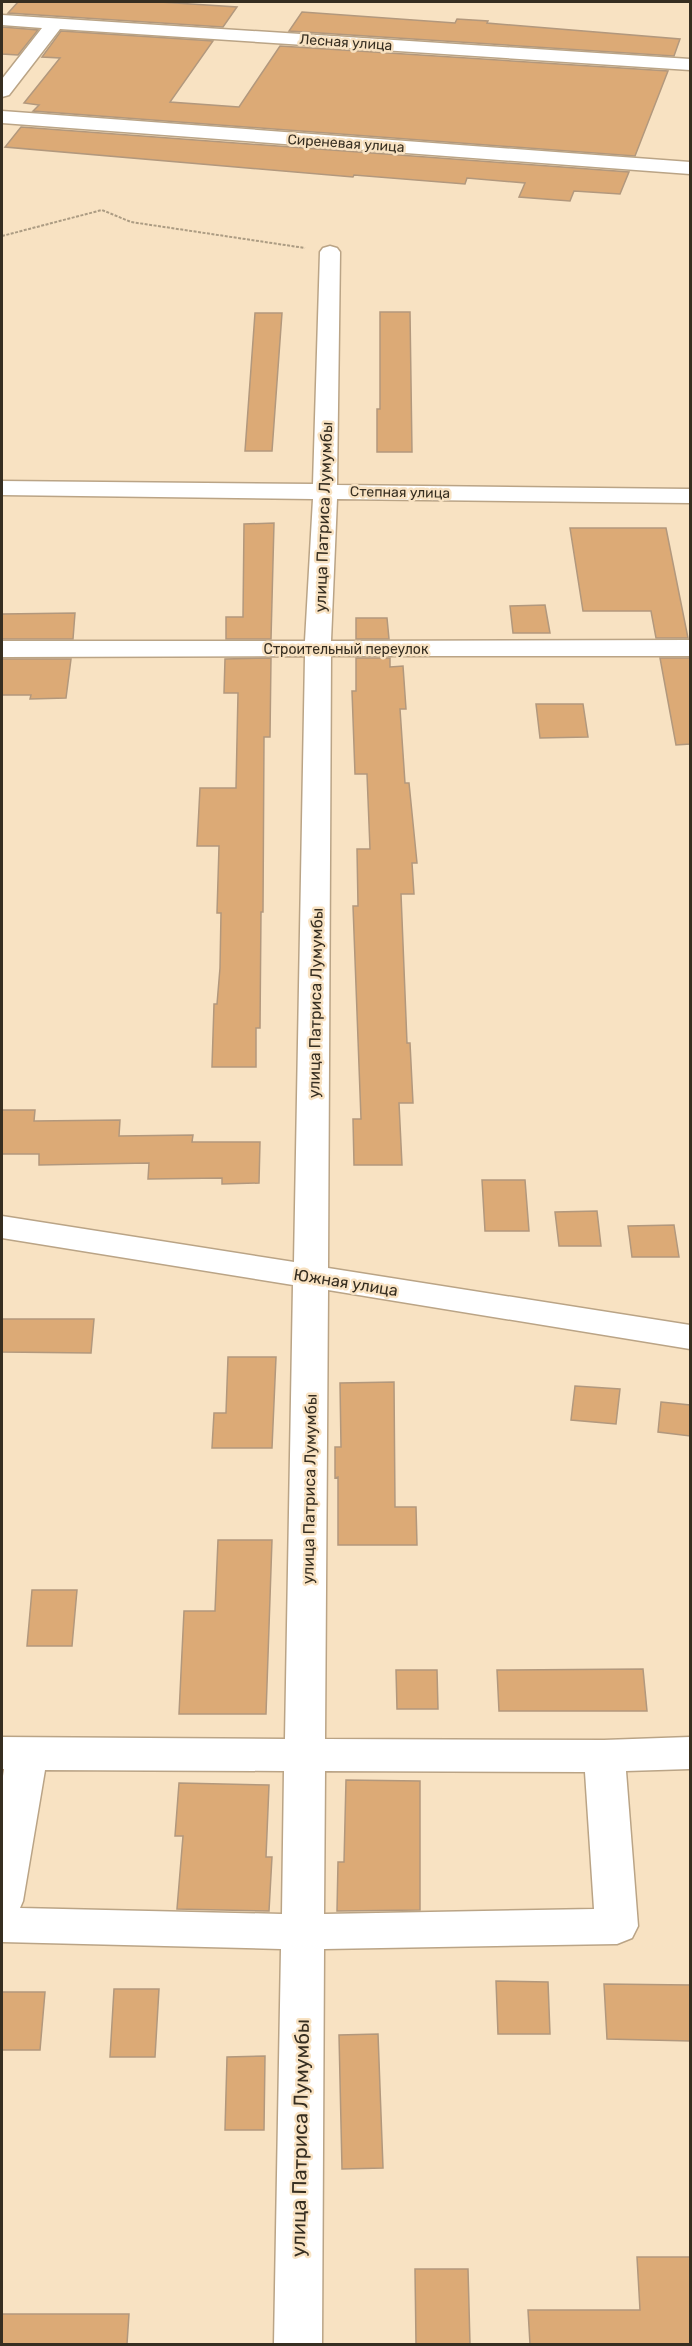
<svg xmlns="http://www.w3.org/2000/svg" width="692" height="2346" font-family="Rubik,sans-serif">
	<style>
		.building { fill: #dcaa76; stroke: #b2987d; stroke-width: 1.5 }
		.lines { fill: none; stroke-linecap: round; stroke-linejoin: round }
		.minor-casing { stroke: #baa486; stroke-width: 3 }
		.path { stroke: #ac9c83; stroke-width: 2; stroke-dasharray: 3 1.5; stroke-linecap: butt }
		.minor { fill: #fff; fill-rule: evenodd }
		.labels { text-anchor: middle; stroke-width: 5; stroke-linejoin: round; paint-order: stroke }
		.far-street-label { font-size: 14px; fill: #362e21; stroke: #f8e2c2 }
		.street-label { font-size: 16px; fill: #362e21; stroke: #f8e2c2 }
		.near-street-label { font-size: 20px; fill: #362e21; stroke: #f8e2c2 }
	</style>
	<rect width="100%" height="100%" fill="#f8e2c2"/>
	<!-- building -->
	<path class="building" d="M 18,2 L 160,2 L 237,7 L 223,27 L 8,13 Z
		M 302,12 L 455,23 L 457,19 L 488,21 L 487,23 L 680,39 L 674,56 L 289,31 Z
		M 2,27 L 38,30 L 18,55 L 2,54 Z
		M 61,31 L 213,41 L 170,102 L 239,107 L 280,46 L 668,71 L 635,156 L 33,111 L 39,105 L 24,103 L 60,58 L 42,57 Z
		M 21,127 L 629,172 L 620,194 L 574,191 L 570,201 L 519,197 L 525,183 L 467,178 L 465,184 L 354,175 L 353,177 L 5,147 Z
		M 380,312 L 410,312 L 412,452 L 377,452 L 377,409 L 380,409 Z
		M 255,313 L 282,313 L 272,451 L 245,451 Z
		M 274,523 L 271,639 L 226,639 L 226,617 L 243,617 L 244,524 Z
		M 570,528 L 666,528 L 688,638 L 656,638 L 651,611 L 583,611 Z
		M 545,605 L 550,633 L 513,633 L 510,606 Z
		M 75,613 L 73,639 L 2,639 L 2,614 Z
		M 356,618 L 387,618 L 389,639 L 356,639 Z
		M 271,658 L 270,737 L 264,737 L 263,912 L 261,912 L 260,1028 L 256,1028 L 256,1067 L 212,1067 L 214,1004 L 217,1004 L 220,968 L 221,913 L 217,913 L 219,846 L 197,846 L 200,788 L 236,788 L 238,693 L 224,693 L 225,659 Z
		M 356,658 L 390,658 L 390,667 L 403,666 L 406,709 L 400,709 L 405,783 L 409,783 L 417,863 L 412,863 L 414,894 L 401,894 L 407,1043 L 410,1043 L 413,1103 L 399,1103 L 402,1165 L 354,1165 L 353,1119 L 361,1119 L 353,906 L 358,906 L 357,849 L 370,849 L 367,774 L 355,774 L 352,691 L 356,691 Z
		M 660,658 L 690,658 L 690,744 L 676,745 Z
		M 2,659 L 71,659 L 66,698 L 30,699 L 31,695 L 2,695 Z
		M 536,704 L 583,704 L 588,737 L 540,738 Z
		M 2,1110 L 35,1110 L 34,1121 L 120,1120 L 119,1136 L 193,1135 L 192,1142 L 260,1142 L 259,1183 L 222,1184 L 222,1178 L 148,1179 L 149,1163 L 39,1165 L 39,1154 L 2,1154 Z
		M 482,1180 L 525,1180 L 529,1231 L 485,1231 Z
		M 597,1211 L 601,1246 L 559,1246 L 555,1212 Z
		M 674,1225 L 679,1257 L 632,1257 L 628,1226 Z
		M 2,1319 L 94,1319 L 91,1353 L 2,1352 Z
		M 228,1357 L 276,1357 L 272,1448 L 212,1448 L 214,1413 L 226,1413 Z
		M 394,1382 L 395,1507 L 416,1507 L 417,1545 L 338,1545 L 338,1477 L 335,1478 L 335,1447 L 341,1447 L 340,1383 Z
		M 575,1386 L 620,1389 L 616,1424 L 571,1420 Z
		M 661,1402 L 690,1405 L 690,1436 L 658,1432 Z
		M 218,1540 L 272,1540 L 266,1714 L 179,1714 L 184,1611 L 215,1611 Z
		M 32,1590 L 77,1590 L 72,1646 L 27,1646 Z
		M 643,1669 L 647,1711 L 499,1711 L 497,1670 Z
		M 396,1670 L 437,1670 L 438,1709 L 397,1709 Z
		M 346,1780 L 420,1781 L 420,1910 L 337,1911 L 338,1862 L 344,1862 Z
		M 179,1783 L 269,1785 L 266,1857 L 272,1857 L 269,1911 L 177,1909 L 183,1836 L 175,1836 Z
		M 496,1981 L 548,1982 L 550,2034 L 498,2034 Z
		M 604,1984 L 690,1985 L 690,2041 L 607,2039 Z
		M 114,1989 L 159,1989 L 155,2057 L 110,2057 Z
		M 2,1992 L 45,1992 L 40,2050 L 2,2050 Z
		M 378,2034 L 383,2168 L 342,2169 L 339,2035 Z
		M 265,2056 L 264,2130 L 225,2130 L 227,2057 Z
		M 637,2257 L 690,2257 L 690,2344 L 530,2344 L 528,2310 L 640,2310 Z
		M 415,2269 L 468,2269 L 470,2344 L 416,2344 Z
		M 2,2314 L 129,2314 L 127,2344 L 2,2344 Z"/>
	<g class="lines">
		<!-- minor casing -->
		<g class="minor-casing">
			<path id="minor" d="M 2,15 L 690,59 L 690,70 L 60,29 L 9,95 L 2,97 L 2,79 L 42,28 L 2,25 Z
				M 2,111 L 690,162 L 690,174 L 2,123 Z
				M 330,246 L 337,248 L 340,252 L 337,485 L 690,489 L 690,503 L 337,499 L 331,641 L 690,640 L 690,656 L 331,656 L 328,1268 L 690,1325 L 690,1349 L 328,1290 L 325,1739 L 604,1740 L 690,1737 L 690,1769 L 626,1771 L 638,1926 L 632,1938 L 617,1944 L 324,1949 L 322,2344 L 274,2344 L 281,1949 L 2,1942 L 2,1783 L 4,1769 L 2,1769 L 2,1737 L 285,1739 L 293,1285 L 2,1238 L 2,1216 L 294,1262 L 305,656 L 2,657 L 2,641 L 305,641 L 313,499 L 2,495 L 2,481 L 313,484 L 320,252 L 323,248 ZM 45,1770 L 284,1771 L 282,1914 L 20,1908 L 23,1901 ZM 325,1771 L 585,1772 L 594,1909 L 324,1914 Z"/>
		</g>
		<!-- path -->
		<path class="path" d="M 2,236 L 102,210 L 131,222 L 305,248"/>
		<!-- minor -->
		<use href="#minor" class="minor"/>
	</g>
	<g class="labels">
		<!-- far-street labels -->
		<g class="far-street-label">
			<text transform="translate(346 42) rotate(4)" y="5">Лесная улица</text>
			<text transform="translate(346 143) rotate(4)" y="5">Сиреневая улица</text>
			<text transform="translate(400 492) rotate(1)" y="5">Степная улица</text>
			<text x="346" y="654">Строительный переулок</text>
		</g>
		<!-- street labels -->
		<g class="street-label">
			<text transform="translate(323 517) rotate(-88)" y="6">улица Патриса Лумумбы</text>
			<text transform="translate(315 1003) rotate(-89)" y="6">улица Патриса Лумумбы</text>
			<text transform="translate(346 1282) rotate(9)" y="6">Южная улица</text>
			<text transform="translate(309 1489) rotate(-89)" y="6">улица Патриса Лумумбы</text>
		</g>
		<!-- near-street labels -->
		<g class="near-street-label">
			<text transform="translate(300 2138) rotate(-89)" y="7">улица Патриса Лумумбы</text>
		</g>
	</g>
	<!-- border -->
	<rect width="692" height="2346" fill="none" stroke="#362e21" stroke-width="6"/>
</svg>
